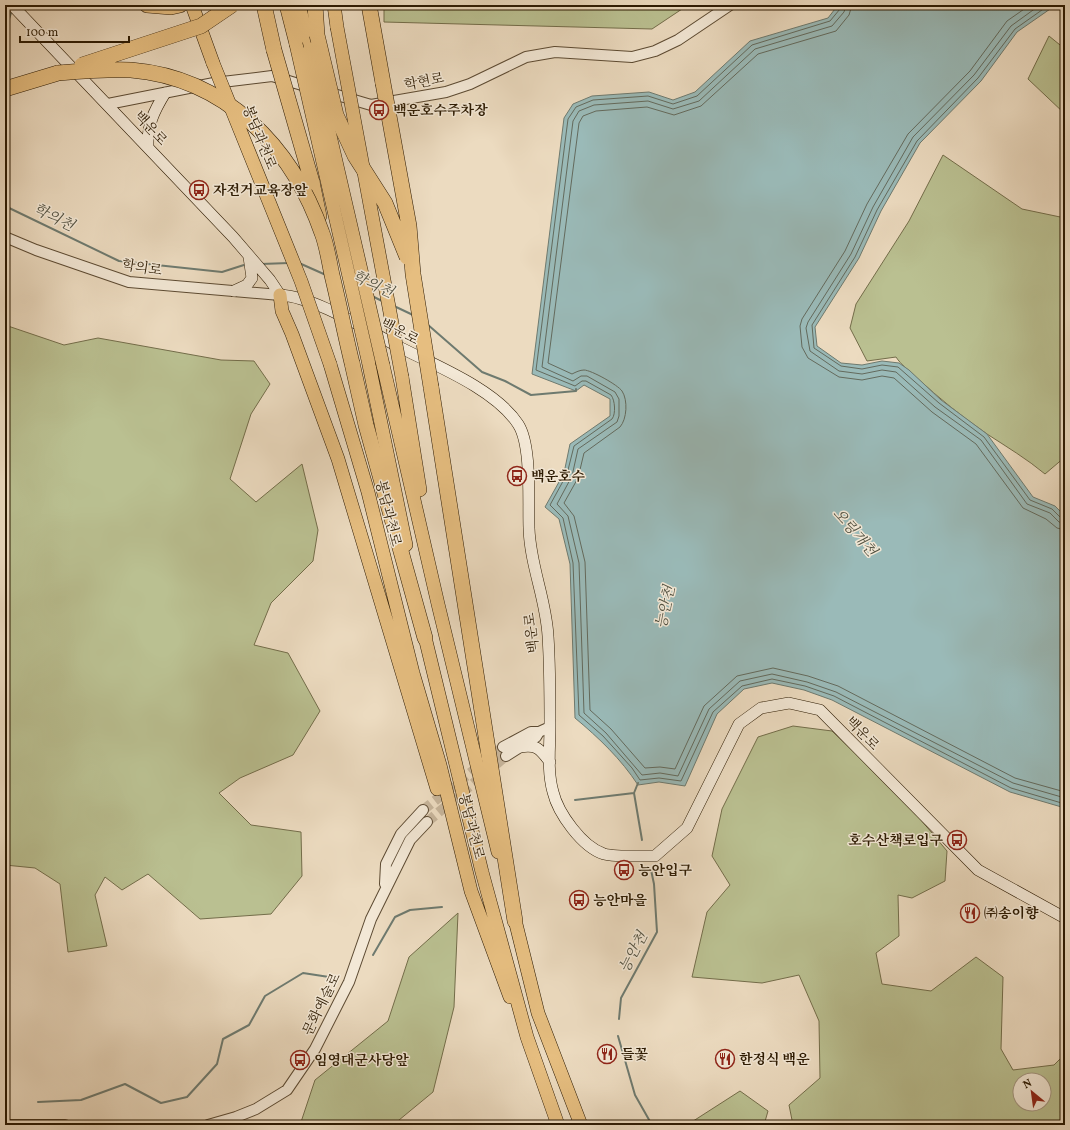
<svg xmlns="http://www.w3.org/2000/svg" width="1070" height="1130" font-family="Vollkorn,'Noto Serif KR',serif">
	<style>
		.green { fill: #bac091; stroke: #736d4a; fill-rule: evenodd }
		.water { fill: #9abab8; stroke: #6e7a6f }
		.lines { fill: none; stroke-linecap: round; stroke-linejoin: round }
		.shore { stroke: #636a5d; stroke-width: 1 }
		.stream { stroke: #6e7a6f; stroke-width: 2 }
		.tertiary-tunnel { stroke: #c6b49a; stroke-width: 10; stroke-dasharray: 10 5; stroke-linecap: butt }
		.tertiary-casing { stroke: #5c4a32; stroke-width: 12 }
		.secondary-casing { stroke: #2c1a02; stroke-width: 12 }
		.trunk-casing { stroke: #2c1a02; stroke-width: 14 }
		.motorway-casing { stroke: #2c1a02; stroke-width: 16 }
		.tertiary { stroke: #f3e8d6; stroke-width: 10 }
		.secondary { stroke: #f3e8d6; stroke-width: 11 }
		.trunk { stroke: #e6be80; stroke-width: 13 }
		.motorway { stroke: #e6be80; stroke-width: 15 }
		.trunk-bridge-casing { stroke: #2c1a02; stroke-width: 14; stroke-linecap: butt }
		.motorway-bridge-casing { stroke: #2c1a02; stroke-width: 16; stroke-linecap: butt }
		.trunk-bridge { stroke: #e6be80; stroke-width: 13 }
		.motorway-bridge { stroke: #e6be80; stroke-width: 15 }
		.labels { text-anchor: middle; stroke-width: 3; stroke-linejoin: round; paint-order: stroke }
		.street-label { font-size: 14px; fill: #2c1a02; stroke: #f3e8d6 }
		.poi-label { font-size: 14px; font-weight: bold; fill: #2c1a02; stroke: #f3e8d6; text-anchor: start }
		.water-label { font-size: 15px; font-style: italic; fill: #525242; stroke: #f3e8d6 }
	</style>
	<rect width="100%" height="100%" fill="#ecdbc0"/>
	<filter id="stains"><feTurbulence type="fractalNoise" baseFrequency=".005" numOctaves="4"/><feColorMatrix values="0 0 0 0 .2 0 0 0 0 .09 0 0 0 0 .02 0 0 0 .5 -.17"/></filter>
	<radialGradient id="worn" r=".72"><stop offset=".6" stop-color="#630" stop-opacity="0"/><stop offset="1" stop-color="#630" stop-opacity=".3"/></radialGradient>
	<!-- green -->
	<path class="green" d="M 384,5 L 688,5 L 652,29 L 384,22 Z
		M 1049,36 L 1065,49 L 1065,114 L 1028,79 Z
		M 943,155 L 1022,209 L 1065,218 L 1065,457 L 1045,474 C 1027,459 1007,447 987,434 C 962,417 939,398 917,378 C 910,371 901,365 896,357 L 867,361 L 850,328 L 856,304 L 909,221 Z
		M 5,325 L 64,345 L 98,338 L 221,360 L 254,361 L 270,384 L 251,414 L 230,479 L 256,502 L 302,464 L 318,530 L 313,561 L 271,603 L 254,645 L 288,653 L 320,711 L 293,755 L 240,778 L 219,793 L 251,825 L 301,832 L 302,876 L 271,914 L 200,919 L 148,874 L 122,890 L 105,877 L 95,895 L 107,946 L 68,952 L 60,884 L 35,868 L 5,865 Z
		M 793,726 L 832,731 L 906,802 L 947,851 L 945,881 L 912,898 L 898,895 L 899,936 L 876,953 L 882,984 L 931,991 L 976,957 L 1003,977 L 1001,1049 L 1013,1070 L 1054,1065 L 1065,1054 L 1065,1106 L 1060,1112 L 1065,1118 L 1065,1125 L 793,1125 L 789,1105 L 820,1078 L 819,1021 L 799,975 L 762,983 L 692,977 L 707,912 L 730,885 L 712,856 L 722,809 L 758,737 ZM 1020,1080 L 1044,1080 L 1044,1104 L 1020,1104 Z
		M 458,913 L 454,1007 L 433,1092 L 393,1125 L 300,1125 L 315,1080 L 388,1021 L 409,957 Z
		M 740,1091 L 768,1111 L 764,1125 L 687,1125 Z"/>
	<!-- water -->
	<path class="water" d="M 838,5 L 1053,5 L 1053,7 L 1017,32 L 981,81 L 920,143 L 881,211 L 859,258 L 815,327 L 817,346 L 841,363 L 862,365 L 882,361 L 899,363 L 909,370 L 941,400 L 987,434 L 1033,497 L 1055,506 L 1065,516 L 1065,808 L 1010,792 L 832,700 L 804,690 L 772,683 L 744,689 L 717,714 L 685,786 L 659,782 L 638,785 C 621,759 599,738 575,718 L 570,564 L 559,519 L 545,507 L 564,473 L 570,444 L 610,416 L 610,399 L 584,385 L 576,391 L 532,374 L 564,118 L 573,104 L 592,96 L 649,92 L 673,100 L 695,92 L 750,41 L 828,18 Z"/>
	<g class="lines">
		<!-- shore -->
		<path class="shore" d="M 841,5 L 840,9 L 830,21 L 752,45 L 697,96 L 673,104 L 648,96 L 593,100 L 576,107 L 568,119 L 536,370 L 575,386 L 582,381 L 586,381 L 611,395 C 615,400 616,414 612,419 L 574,446 L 567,474 L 550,505 L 563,518 L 573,563 L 579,715 L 603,736 L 632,768 L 640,780 L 659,778 L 681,781 L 713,712 L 742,686 L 772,679 L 805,686 L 834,696 L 1011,788 L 1065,804
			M 846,5 L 844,12 L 832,26 L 755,49 L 699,101 L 673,109 L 648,101 L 594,105 L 579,111 L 573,121 L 542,367 L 573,381 L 581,376 L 587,376 L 615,392 L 619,399 L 619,416 L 617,422 L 578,449 L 572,476 L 557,504 L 568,516 L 579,563 L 584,713 L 606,733 L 642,775 L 660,773 L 678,776 L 709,709 L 740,681 L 772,674 L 807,682 L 836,692 L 1013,783 L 1065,798
			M 852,5 L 849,15 L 836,31 L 758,54 L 701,106 L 674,115 L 647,107 L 596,111 L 583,116 L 579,123 L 548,363 L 572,374 C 576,372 580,370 584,370 C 591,370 618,385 622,391 C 628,400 627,419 620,427 L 584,453 L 578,478 L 564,503 L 574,516 L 585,562 L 590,710 L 611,729 L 645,768 L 660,767 L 675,769 L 704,706 L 737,676 L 773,668 L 808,676 L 838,686 L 1015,778 L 1065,792
			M 1030,5 L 1007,21 L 970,71 L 908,134 L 867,204 L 845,251 L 802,319 L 800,326 L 802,347 L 808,358 L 839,377 L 862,380 L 882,376 L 894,378 L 932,412 L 976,444 L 1023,508 L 1046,519 L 1057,528 L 1065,530
			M 1040,5 L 1011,26 L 974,75 L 913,137 L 873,207 L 851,254 L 808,322 L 806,328 L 810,351 L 839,371 L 862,374 L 882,370 L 896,372 L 935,407 L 981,440 L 1027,504 L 1050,513 L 1059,522 L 1065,524
			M 1049,5 L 1015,29 L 978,78 L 917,141 L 877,210 L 855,257 L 812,325 L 814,348 L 841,366 L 862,369 L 882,365 L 898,367 L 939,403 L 984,437 L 1030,500 L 1052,509 L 1061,518 L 1065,519"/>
		<!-- stream -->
		<path class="stream" d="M 5,31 L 12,10
			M 5,206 L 119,261 L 222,272 L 247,264
			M 299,263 L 326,275
			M 261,264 L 289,263
			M 372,296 L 382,301
			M 394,306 L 413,315
			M 427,324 L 482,372 L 505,381 L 531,395 L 576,391 L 576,389
			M 638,783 L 634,793 L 642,840
			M 575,800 L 634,793
			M 373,955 L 395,917 L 410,910 L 442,907
			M 619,1019 L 621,998 L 657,932 L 654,884 L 651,870
			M 618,1036 L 635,1095 L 652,1125
			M 38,1102 L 81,1100 L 125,1084 L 161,1103 L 187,1097 L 217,1064 L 223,1039 L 249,1025 L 265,996 L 303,973 L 329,977"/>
		<!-- tertiary-tunnel -->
		<path class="tertiary-tunnel" d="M 423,810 L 503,747
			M 427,822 L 506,756"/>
		<!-- tertiary casing -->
		<g class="tertiary-casing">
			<path id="tertiary" d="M 327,92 L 371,105 L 446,92 L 470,84 L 526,57 L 555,52 L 632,57 L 655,51 L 678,40 L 730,5
				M 108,104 L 214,83 L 272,76 L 312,88
				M 5,237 L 36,250 L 129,282 L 280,295
				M 503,747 L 531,732 L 539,732 L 550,727
				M 506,756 L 536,737 L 539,732
				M 385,884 L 386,864 L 401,834 L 423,810
				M 5,1125 L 65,1125
				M 208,1125 L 236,1117 L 256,1109 L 287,1090 L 315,1049 L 349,982 L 371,919 L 410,840 L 427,822"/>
		</g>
		<!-- secondary casing -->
		<g class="secondary-casing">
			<path id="secondary" d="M 12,5 L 233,237 L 270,280 L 280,295 C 316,297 368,331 401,348 C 437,366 496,390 518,424 C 532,445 528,502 529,528 C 530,565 546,599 548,636 C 550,666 550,696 550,726 C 550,747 547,771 553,792 C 558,813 582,847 604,854 C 615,857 642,856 655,856 L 687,828 L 739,724 L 761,708 L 789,703 L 820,710 L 978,870 L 1065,918
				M 148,147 C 147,125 154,111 165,93
				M 234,291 L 247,285 L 252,278 L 249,257
				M 520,747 C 537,744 540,749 550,762"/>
		</g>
		<!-- trunk casing -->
		<g class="trunk-casing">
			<path id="trunk" d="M 192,5 L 213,63
				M 286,5 L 296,44
				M 299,5 L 310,49
				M 334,5 L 337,27
				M 280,295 L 282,311 L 292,334 L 338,459 L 437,789
				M 368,360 L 406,545
				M 330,364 L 368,492 L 413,673 L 440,765 L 471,891 L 510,997
				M 383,365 L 438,604 L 498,852
				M 402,377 L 420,490
				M 423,629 L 482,872 L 527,1037 L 558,1125
				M 513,912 L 538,1013 L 581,1125"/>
		</g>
		<!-- motorway casing -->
		<g class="motorway-casing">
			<path id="motorway" d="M 147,5 L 171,7 L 180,5
				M 264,5 L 274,50
				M 315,5 L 317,35
				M 369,5 L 383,83
				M 5,89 L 58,73
				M 312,182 L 319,216
				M 352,363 L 366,425 L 425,638
				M 431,387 L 515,921"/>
		</g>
		<!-- tertiary -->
		<use href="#tertiary" class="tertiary"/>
		<!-- secondary -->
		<use href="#secondary" class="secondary"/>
		<!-- trunk -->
		<use href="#trunk" class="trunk"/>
		<!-- motorway -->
		<use href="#motorway" class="motorway"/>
		<!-- trunk-bridge casing -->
		<g class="trunk-bridge-casing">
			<path id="trunk-bridge" d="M 337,27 L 402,377
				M 296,44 L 368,360
				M 310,49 L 383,365
				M 213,63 L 301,281 L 330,364"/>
		</g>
		<!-- motorway-bridge casing -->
		<g class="motorway-bridge-casing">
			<path id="motorway-bridge" d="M 317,35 L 336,115 L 355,156 L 385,203 L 407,257
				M 274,50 L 312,182
				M 82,65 L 201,26 L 232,5
				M 58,73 C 82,71 107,69 131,70 C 226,78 292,147 322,233 C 327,246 329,261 332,275 C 339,304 345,334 352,363
				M 383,83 L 409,226 L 413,274 L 431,387"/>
		</g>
		<!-- trunk-bridge -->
		<use href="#trunk-bridge" class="trunk-bridge"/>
		<!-- motorway-bridge -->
		<use href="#motorway-bridge" class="motorway-bridge"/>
	</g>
	<!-- icons -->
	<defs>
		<g id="bus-ring" transform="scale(1)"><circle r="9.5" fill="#f3e8d6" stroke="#8f2418" stroke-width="1.5"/><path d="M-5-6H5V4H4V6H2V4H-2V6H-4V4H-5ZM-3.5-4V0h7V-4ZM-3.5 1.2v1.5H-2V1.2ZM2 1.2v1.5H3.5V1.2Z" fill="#8f2418"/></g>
		<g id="restaurant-ring" transform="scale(1)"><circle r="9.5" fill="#f3e8d6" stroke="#8f2418" stroke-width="1.5"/><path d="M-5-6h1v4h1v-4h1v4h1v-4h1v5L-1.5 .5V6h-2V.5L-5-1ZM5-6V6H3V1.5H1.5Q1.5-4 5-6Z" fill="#8f2418"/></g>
	</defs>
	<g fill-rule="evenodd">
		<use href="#bus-ring" x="379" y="110"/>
		<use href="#bus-ring" x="199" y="190"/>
		<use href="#bus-ring" x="517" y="476"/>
		<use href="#bus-ring" x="957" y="840"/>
		<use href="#bus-ring" x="624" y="870"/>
		<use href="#bus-ring" x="579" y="900"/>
		<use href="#restaurant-ring" x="970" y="913"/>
		<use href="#restaurant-ring" x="607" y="1054"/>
		<use href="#restaurant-ring" x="725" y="1059"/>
		<use href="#bus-ring" x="300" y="1060"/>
	</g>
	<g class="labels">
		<!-- street labels -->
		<g class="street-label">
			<text transform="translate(424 81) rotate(-11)" y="5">학현로</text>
			<text transform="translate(151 128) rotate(47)" y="5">백운로</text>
			<text transform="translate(260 137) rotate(68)" y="5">봉담과천로</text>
			<text transform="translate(142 267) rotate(9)" y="5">학의로</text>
			<text transform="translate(400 331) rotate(28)" y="5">백운로</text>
			<text transform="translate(389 513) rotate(76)" y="5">봉담과천로</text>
			<text transform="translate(531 633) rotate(-97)" y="5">백운로</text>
			<text transform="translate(863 733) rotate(46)" y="5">백운로</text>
			<text transform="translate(472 826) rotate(76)" y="5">봉담과천로</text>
			<text transform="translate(321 1004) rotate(-64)" y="5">문화예술로</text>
		</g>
		<!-- poi labels -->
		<g class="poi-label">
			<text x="393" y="115">백운호수주차장</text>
			<text x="213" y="195">자전거교육장앞</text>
			<text x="531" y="481">백운호수</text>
			<text x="943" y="845" text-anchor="end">호수산책로입구</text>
			<text x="638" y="875">능안입구</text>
			<text x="593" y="905">능안마을</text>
			<text x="984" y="918">㈜송이향</text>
			<text x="621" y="1059">들꽃</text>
			<text x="739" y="1064">한정식 백운</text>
			<text x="314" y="1065">임영대군사당앞</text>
		</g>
		<!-- water labels -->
		<g class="water-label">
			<text transform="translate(54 217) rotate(26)" y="5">학의천</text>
			<text transform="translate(373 284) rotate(25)" y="5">학의천</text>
			<text transform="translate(855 532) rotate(49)" y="5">오링개천</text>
			<text transform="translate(665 607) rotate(-78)" y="5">능안천</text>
			<text transform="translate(633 952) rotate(-62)" y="5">능안천</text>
		</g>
	</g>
	<!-- margin -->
	<rect width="1070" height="1130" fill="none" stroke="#ecdbc0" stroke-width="20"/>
	<rect x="6" y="6" width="1058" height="1118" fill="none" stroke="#2c1a02" stroke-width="2"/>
	<rect x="10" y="10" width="1050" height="1110" fill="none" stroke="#2c1a02"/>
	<!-- north arrow -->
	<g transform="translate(1032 1092) rotate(331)"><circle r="19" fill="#f3e8d6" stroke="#a39681"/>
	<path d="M0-3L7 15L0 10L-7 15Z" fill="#8f2418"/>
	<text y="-6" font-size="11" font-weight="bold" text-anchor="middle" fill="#2c1a02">N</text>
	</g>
	<!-- scale -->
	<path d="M20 36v6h109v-6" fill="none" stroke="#2c1a02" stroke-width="2"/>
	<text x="26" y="36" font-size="12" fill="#2c1a02" stroke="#f3e8d6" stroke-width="3" paint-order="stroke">100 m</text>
	<rect width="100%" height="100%" filter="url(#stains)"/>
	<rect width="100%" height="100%" fill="url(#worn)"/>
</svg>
